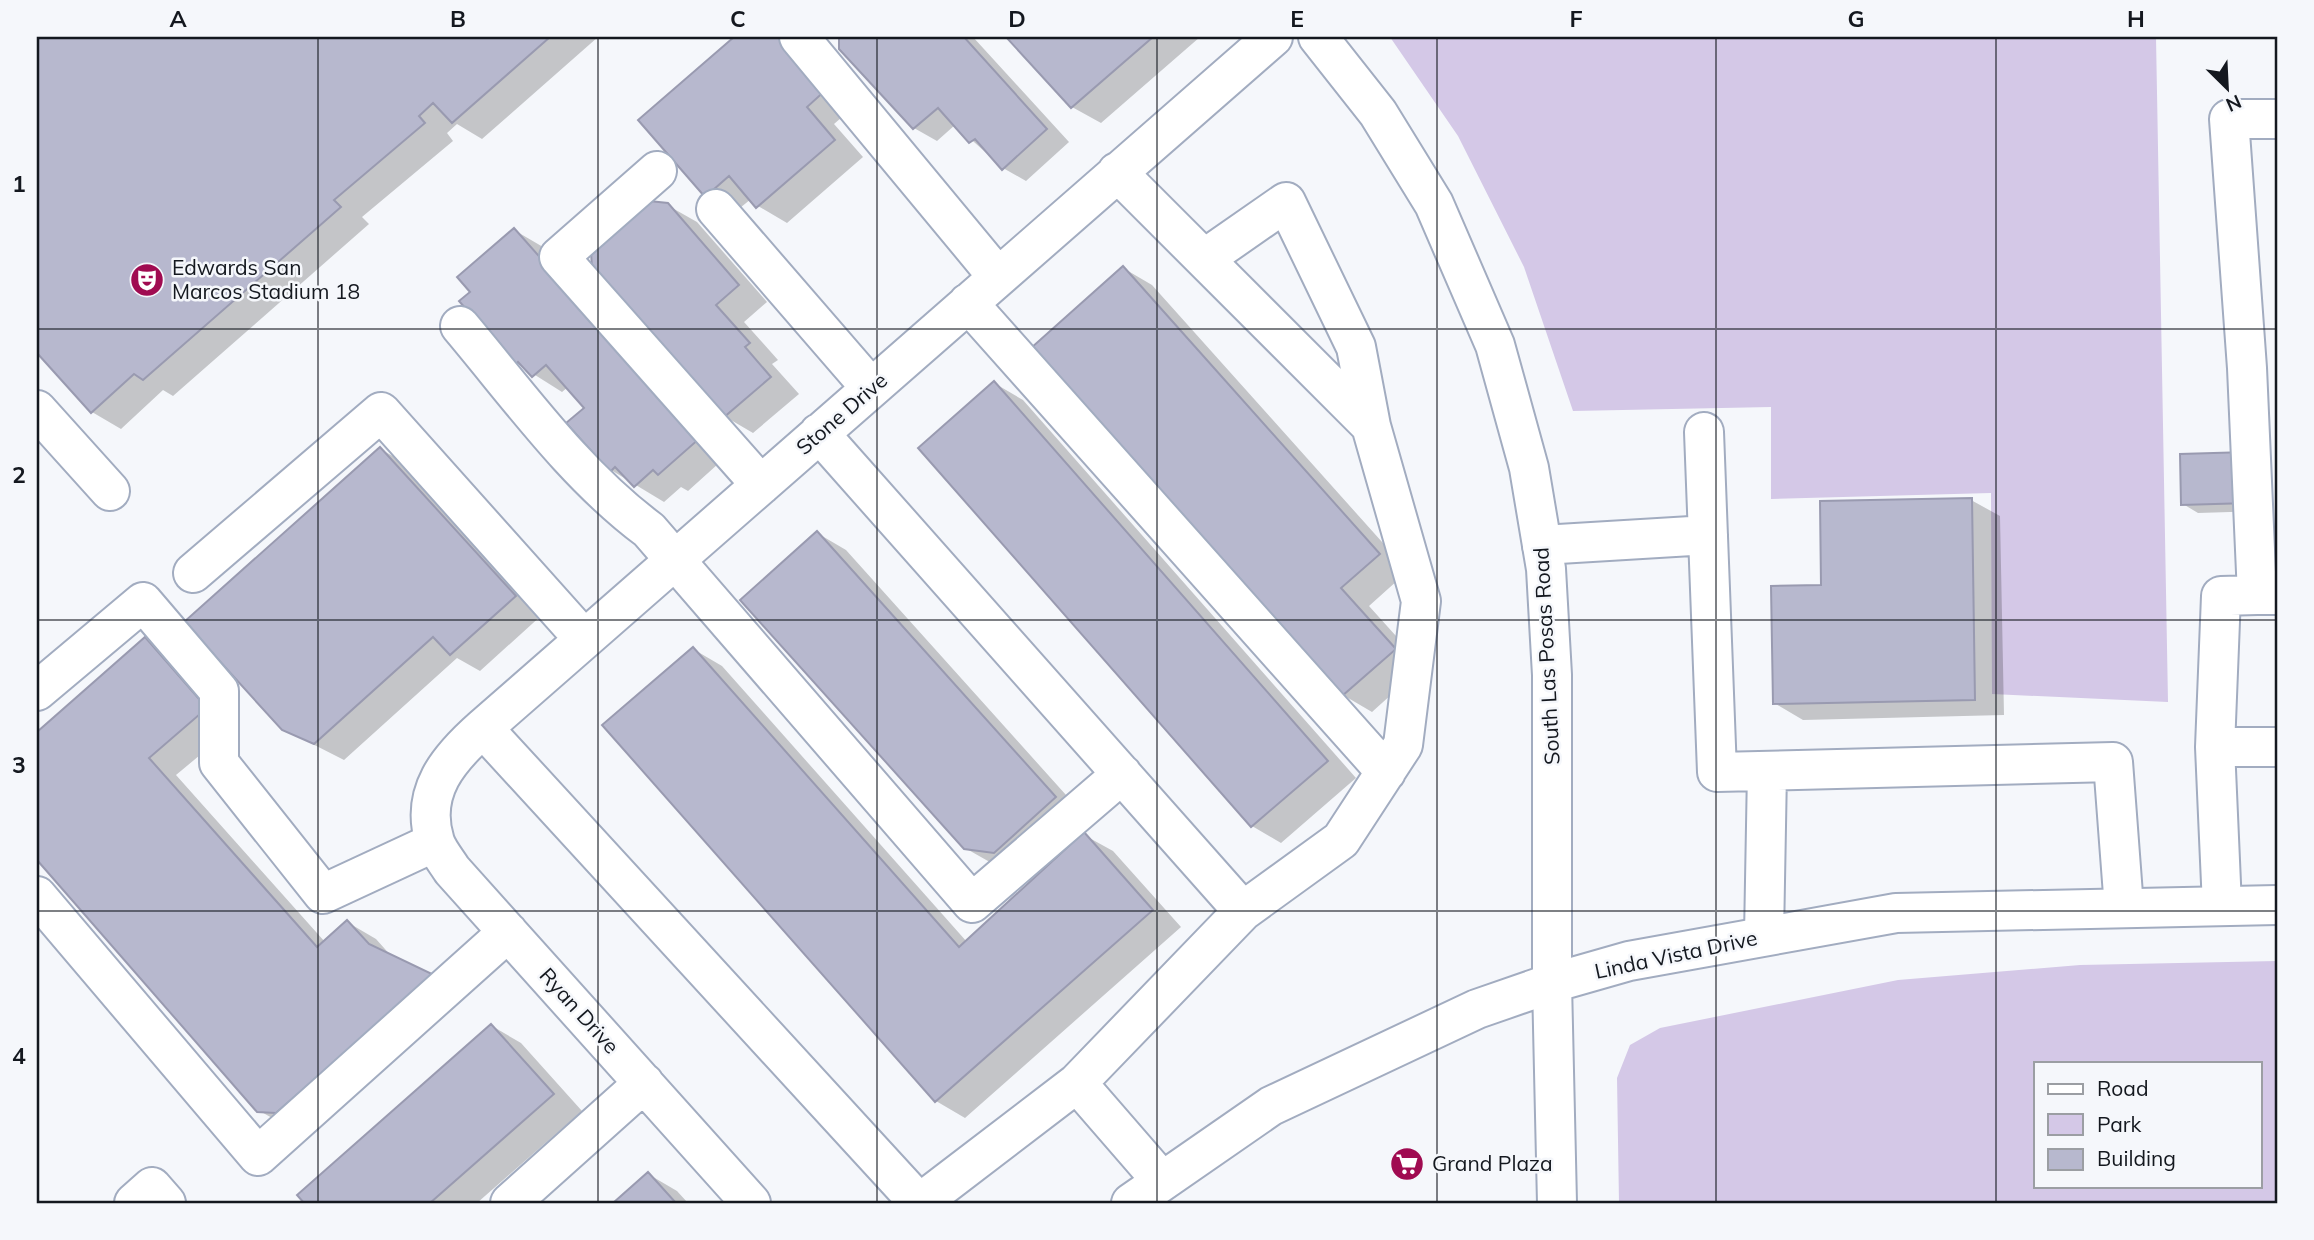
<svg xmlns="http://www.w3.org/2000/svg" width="2314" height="1240" font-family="Mulish,sans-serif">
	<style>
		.green { fill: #d4c8e7; fill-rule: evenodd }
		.shadow { fill: #0003 }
		.building { fill: #b7b8ce; stroke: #999ab0; stroke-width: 2 }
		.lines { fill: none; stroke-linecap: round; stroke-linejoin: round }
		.minor-casing { stroke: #a2acc0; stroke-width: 42 }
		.major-casing { stroke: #a2acc0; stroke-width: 42 }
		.minor { stroke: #fff; stroke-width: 38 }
		.major { stroke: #fff; stroke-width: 38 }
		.grid { fill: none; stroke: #14181f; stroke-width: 2; stroke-opacity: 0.55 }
		.labels { text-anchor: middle; stroke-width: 5; stroke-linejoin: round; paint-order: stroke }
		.poi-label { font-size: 21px; fill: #14181f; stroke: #f5f7fb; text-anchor: start }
		.street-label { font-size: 21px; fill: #14181f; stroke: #f5f7fb }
		.neatline { fill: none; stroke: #14181f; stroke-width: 2.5 }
		.grid-label { font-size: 23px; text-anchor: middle; font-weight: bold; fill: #14181f }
	</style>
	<rect width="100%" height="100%" fill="#f5f7fb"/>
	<!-- green -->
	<path class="green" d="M 1390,37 L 2156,37 L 2168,702 L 1992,694 L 1991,493 L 1771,499 L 1771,407 L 1573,411 L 1524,267 L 1458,136 Z
		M 2277,961 L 2277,1203 L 1619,1203 L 1617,1078 L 1630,1045 L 1660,1028 L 1898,980 L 2080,965 ZM 2036,1063 L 2260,1063 L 2260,1186 L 2036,1186 Z"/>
	<!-- shadow -->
	<path class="shadow" d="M 37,37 L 598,37 L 482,139 L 457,124 L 447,133 L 453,141 L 362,217 L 369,224 L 173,396 L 163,390 L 121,429 L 92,412 L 37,350 Z
		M 737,37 L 796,37 L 856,105 L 834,124 L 863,157 L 787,223 L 758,206 L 751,199 L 735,212 L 640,120 Z
		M 841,37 L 973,37 L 1069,142 L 1026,181 L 1003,168 L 955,125 L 937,141 L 914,128 L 841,48 Z
		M 1008,37 L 1200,37 L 1101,123 L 1072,107 Z
		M 667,205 L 697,222 L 767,302 L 744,322 L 778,360 L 772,364 L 799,394 L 753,433 L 724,416 Z
		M 514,230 L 543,247 L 728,455 L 688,491 L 681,487 L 664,502 L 611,470 L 586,408 L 568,387 L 562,392 L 516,363 L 472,292 Z
		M 1123,268 L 1152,285 L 1408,571 L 1369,606 L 1423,666 L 1372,712 L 1343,695 L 1033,348 Z
		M 994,383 L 1023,400 L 1356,778 L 1281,843 L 1252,826 L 920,448 Z
		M 380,449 L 409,465 L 543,614 L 480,671 L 457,658 L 344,760 L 283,729 Z
		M 2182,456 L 2263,511 L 2198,513 L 2183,504 Z
		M 1971,500 L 2000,516 L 2004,715 L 1803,720 L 1774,703 Z
		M 817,533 L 846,550 L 1084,815 L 995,865 L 965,848 Z
		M 145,639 L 174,656 L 235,726 L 176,775 L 325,942 L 347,922 L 376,939 L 393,958 L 433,977 L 288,1127 L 258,1110 L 37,857 L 37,735 Z
		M 693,649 L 722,666 L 967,942 L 1084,835 L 1113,851 L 1181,927 L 965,1118 L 936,1101 Z
		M 492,1026 L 521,1043 L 582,1111 L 477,1203 L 306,1203 L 299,1196 Z
		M 648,1174 L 677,1191 L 688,1203 L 616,1203 Z"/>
	<!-- building -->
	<path class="building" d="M 37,37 L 550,37 L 452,123 L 433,103 L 419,116 L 425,123 L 334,200 L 341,207 L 143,380 L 134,374 L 91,413 L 37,353 Z
		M 734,37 L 784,37 L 828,88 L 807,107 L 835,140 L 756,208 L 729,176 L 705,197 L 638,120 Z
		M 839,37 L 964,37 L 1047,129 L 1002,170 L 975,139 L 969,143 L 938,108 L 913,129 L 839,49 Z
		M 1006,37 L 1153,37 L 1071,108 Z
		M 649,201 L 668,203 L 739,285 L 716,305 L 750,343 L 745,347 L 771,377 L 723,418 L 592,268 L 591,252 Z
		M 514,228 L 700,438 L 658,475 L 653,470 L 634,487 L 615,467 L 610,472 L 566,423 L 584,408 L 546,365 L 532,377 L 518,362 L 515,365 L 459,301 L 470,292 L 457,277 Z
		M 1123,266 L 1380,554 L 1341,588 L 1396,649 L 1342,696 L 1031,348 Z
		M 994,381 L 1328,761 L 1251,827 L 918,448 Z
		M 380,447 L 516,596 L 450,655 L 433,637 L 314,744 L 282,730 L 184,622 Z
		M 2247,452 L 2249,503 L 2181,505 L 2180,454 Z
		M 1972,498 L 1975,700 L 1773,704 L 1771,586 L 1821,585 L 1820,501 Z
		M 817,531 L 1056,797 L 994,853 L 964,849 L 740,600 Z
		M 145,637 L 207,708 L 149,758 L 317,947 L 347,920 L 369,944 L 434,975 L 276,1113 L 257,1112 L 37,860 L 37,732 Z
		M 693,647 L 959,947 L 1084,832 L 1153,910 L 935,1102 L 602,725 Z
		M 491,1024 L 554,1094 L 430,1203 L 304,1203 L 297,1195 Z
		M 648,1172 L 676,1203 L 613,1203 Z"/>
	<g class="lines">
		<!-- minor casing -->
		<g class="minor-casing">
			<path id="minor" d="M 799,37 L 998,277
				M 2277,119 L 2229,119 L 2247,368 L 2257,595 L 2277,595
				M 657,171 L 559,257 L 761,485
				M 1117,172 L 1371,426 L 1421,601 L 1403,745 L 1341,840 L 1243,911
				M 716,209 L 871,388
				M 1204,259 L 1286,202 L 1356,347 L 1371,426
				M 968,303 L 1386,772
				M 460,326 C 519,396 575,475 649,530 L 972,903 L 1122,774
				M 37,410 L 110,491
				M 1704,432 L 1717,772 L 2113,762 L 2124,908
				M 819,433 L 1243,911 L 1077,1083
				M 1542,545 L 1708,535
				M 193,573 L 381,412 L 584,639
				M 37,691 L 143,602 L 219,691 L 219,763 L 323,894 L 435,842
				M 483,728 L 919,1203
				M 2215,747 L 2221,596 L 2257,595
				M 37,896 L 258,1156 L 508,932
				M 2222,906 L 2215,747 L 2277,747
				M 1764,936 L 1767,771
				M 134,1203 L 152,1187 L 166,1203
				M 510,1203 L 644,1083
				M 751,1203 L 452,870 C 447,862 438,851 435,842 C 419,792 449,758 483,728 L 1273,37
				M 920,1203 L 1077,1083 L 1162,1181"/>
		</g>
		<!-- major casing -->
		<g class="major-casing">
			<path id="major" d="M 1318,37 L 1378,113 L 1434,204 L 1495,345 L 1529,468 L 1546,569 L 1552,675 L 1552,983 L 1557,1203
				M 1131,1203 L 1271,1106 L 1477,1009 L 1552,983 L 1629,961 L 1896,913 L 2277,905"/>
		</g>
		<!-- minor -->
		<use href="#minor" class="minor"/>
		<!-- major -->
		<use href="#major" class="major"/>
	</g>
	<!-- grid -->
	<path class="grid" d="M 318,37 L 318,1203M 598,37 L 598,1203M 877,37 L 877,1203M 1157,37 L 1157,1203M 1437,37 L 1437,1203M 1716,37 L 1716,1203M 1996,37 L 1996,1203M 37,329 L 2277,329M 37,620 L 2277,620M 37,911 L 2277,911"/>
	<!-- icons -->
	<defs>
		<g id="theatre-disc" transform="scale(1.75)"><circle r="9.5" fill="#a00b51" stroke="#f5f7fb"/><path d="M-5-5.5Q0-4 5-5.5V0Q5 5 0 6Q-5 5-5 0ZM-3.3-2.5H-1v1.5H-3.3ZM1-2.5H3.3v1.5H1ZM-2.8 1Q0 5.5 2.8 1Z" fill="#fff"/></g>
		<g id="supermarket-disc" transform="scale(1.75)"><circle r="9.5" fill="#a00b51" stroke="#f5f7fb"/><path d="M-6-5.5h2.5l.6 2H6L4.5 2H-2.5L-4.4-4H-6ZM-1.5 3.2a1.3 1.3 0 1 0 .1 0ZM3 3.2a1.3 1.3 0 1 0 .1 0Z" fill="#fff"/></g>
	</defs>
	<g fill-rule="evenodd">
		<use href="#theatre-disc" x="147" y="280"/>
		<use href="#supermarket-disc" x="1407" y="1164"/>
	</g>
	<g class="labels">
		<!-- poi labels -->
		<g class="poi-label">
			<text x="172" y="275">Edwards San<tspan x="172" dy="24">Marcos Stadium 18</tspan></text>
			<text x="1432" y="1171">Grand Plaza</text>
		</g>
		<!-- street labels -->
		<g class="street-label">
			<text transform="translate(842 414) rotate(-41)" y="7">Stone Drive</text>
			<text transform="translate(1547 656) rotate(-93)" y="7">South Las Posas Road</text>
			<text transform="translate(1676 955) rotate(-12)" y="7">Linda Vista Drive</text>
			<text transform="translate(579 1011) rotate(48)" y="7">Ryan Drive</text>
		</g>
	</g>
	<!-- border -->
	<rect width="2314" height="1240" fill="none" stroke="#f5f7fb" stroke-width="77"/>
	<!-- legend -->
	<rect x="2034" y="1062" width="228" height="126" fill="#f5f7fb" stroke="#9b9ea3" stroke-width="2"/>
	<rect x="2048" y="1084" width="35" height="10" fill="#ffffff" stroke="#9b9ea3" stroke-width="2"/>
	<text x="2097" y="1096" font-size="21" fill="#14181f">Road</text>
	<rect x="2048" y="1114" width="35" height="21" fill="#d4c8e7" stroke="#9b9ea3" stroke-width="2"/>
	<text x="2097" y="1132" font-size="21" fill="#14181f">Park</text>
	<rect x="2048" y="1149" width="35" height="21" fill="#b7b8ce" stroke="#9b9ea3" stroke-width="2"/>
	<text x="2097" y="1166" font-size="21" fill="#14181f">Building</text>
	<!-- north arrow -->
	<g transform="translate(2227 88) rotate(156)" stroke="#f5f7fb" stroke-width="5" paint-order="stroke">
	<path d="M0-5L12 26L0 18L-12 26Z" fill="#14181f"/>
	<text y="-10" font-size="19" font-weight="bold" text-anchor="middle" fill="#14181f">N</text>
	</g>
	<rect x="38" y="38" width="2238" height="1164" class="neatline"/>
	<g class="grid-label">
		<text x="178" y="27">A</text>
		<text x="458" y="27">B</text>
		<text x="738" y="27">C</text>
		<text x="1017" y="27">D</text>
		<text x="1297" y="27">E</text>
		<text x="1576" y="27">F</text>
		<text x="1856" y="27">G</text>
		<text x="2136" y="27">H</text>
		<text x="19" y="192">1</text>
		<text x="19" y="483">2</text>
		<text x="19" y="773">3</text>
		<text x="19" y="1064">4</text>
	</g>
</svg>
